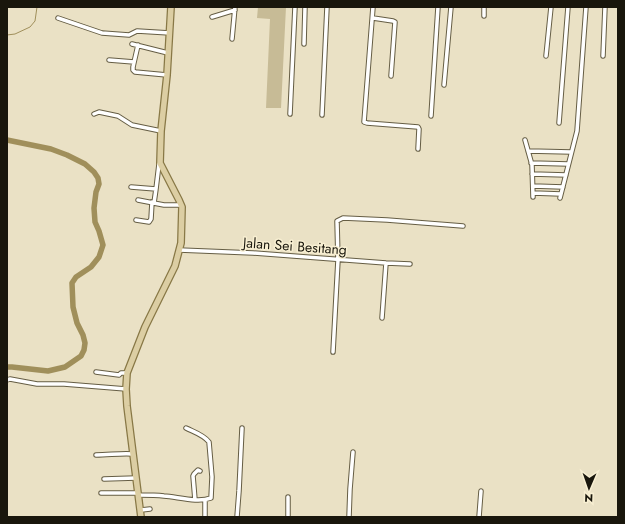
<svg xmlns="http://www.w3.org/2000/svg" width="625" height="524" font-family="Jost,sans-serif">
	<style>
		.green { fill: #c7bb96 }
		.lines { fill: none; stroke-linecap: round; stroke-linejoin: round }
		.stream { stroke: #a08f5b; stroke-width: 1 }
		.river { stroke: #a08f5b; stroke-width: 5.5 }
		.minor-casing { stroke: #655d44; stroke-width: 5.5 }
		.primary-casing { stroke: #887846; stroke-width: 8 }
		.minor { stroke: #fff; stroke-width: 3.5 }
		.primary { stroke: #dccea3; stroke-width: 5.5 }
		.labels { text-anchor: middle; stroke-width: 3; stroke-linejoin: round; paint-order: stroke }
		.street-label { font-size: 14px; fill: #19160c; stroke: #f8efd2 }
	</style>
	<rect width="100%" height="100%" fill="#eae1c5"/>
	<!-- green -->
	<path class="green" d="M 258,7 L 286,7 L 281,108 L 266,108 L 270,19 L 257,18 Z"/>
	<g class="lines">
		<!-- stream -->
		<path class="stream" d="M 7,35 L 15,34 L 30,27 L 35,21 L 37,7"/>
		<!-- river -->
		<path class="river" d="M 7,140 L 51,149 L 67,155 L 85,164 L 94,172 L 98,178 L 99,184 L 96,192 L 94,208 L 95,222 L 99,231 L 103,245 L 99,257 L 91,267 L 76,277 L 72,283 L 73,307 L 77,323 L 83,335 L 85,343 L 84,350 L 81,356 L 65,367 L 48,371 L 12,367 L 7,367"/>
		<!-- minor casing -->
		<g class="minor-casing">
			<path id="minor" d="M 373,7 L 364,122 L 367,123 L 418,127 L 419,129 L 418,149
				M 484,16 L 484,7
				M 212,17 L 235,10
				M 58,18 L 102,33 L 129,35 L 137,31 L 170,33
				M 373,18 L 393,21 L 395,22 L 391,76
				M 232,39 L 235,7
				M 132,44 L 168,53
				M 304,44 L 305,7
				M 138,45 L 133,67 L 133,70 L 135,72 L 167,75
				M 546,56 L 551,7
				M 603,56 L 605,7
				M 109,60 L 134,62
				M 444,85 L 451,7
				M 94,114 L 99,112 L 118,116 L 132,125 L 161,131
				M 290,114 L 295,7
				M 322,115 L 327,7
				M 431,116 L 438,7
				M 559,123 L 568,7
				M 525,140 L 532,165 L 533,197
				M 528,151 L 571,152
				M 531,163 L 568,164
				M 532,174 L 566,175
				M 533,186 L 563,187
				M 131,187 L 156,189 L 159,164
				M 533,193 L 561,194
				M 560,198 L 577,131 L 586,7
				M 138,200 L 164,205 L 181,205
				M 154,203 L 156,189
				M 136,220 L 149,222 L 151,219 L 152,202
				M 179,250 L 253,253 L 386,263 L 410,264
				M 382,318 L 386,263
				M 333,352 L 338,260 L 337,221 L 343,218 L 387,220 L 463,226
				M 96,372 L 119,375 L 121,373 L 127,373
				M 7,380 L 10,379 L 37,384 L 64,384 L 126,389
				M 96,455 C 109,455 121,453 133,454
				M 104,479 L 136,478
				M 101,493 L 138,493
				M 139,495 C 147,495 156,495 164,496 C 178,497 198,503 211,498 L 212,477 L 209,442 C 204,435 194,432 186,428
				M 195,500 L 193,476 L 194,474 L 198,470 L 200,471
				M 205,500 L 205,517
				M 141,510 L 150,509
				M 237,517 L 239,491 L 242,428
				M 288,517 L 288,497
				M 349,517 L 350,489 L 353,452
				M 479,517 L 481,491"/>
		</g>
		<!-- primary casing -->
		<g class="primary-casing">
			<path id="primary" d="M 141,517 L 127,406 L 126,389 L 127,373 L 145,327 L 175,266 L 181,243 L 182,207 L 179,200 L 160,163 L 161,131 L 167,75 L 171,7"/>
		</g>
		<!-- minor -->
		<use href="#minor" class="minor"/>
		<!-- primary -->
		<use href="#primary" class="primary"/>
	</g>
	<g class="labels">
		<!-- street labels -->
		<g class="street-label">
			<text transform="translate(295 246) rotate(4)" y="5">Jalan Sei Besitang</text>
		</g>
	</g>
	<!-- border -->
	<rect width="625" height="524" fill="none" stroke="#19160c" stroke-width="16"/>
	<!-- north arrow -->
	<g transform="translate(589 488) rotate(182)" stroke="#f8efd2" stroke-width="3" paint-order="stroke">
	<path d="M0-3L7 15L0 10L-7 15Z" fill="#19160c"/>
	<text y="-6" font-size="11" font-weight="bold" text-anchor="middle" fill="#19160c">N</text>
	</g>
</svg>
